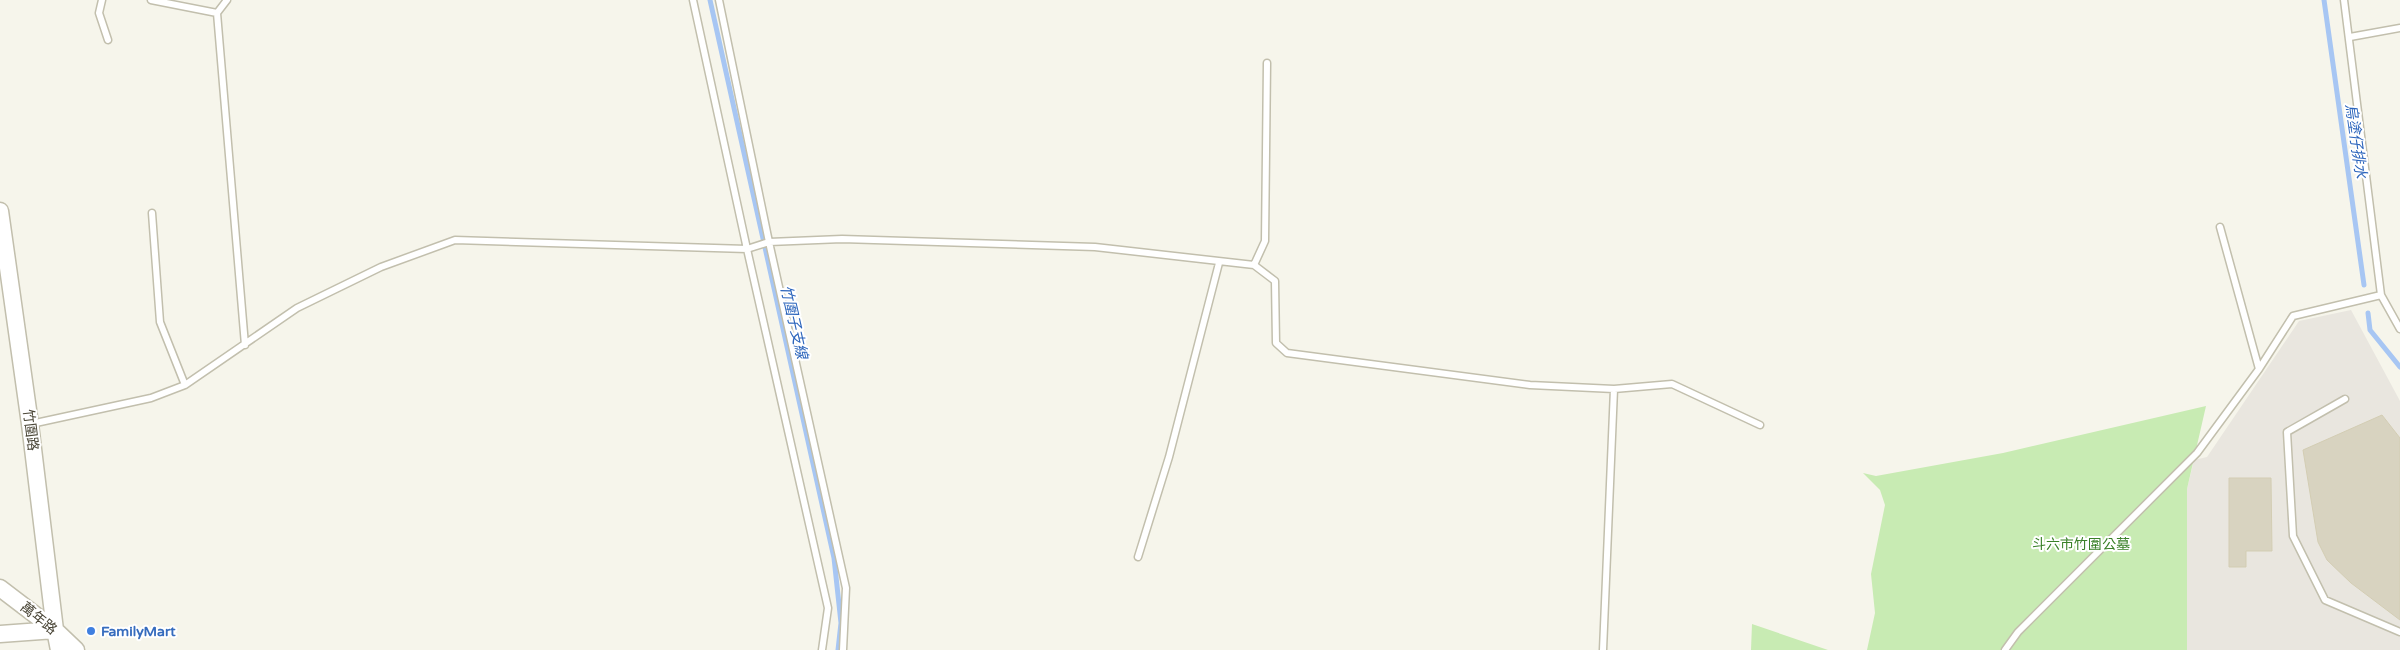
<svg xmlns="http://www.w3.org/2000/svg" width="2400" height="650" font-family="'Varela Round','Noto Sans TC',sans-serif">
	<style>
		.industrial { fill: #e9e6df }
		.green { fill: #c8ebb3 }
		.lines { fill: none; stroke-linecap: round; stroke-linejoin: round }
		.stream { stroke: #a7c6f3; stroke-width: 5 }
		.building { fill: #d8d3c0; stroke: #d3cdb3 }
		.service-casing { stroke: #c2bfad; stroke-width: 9 }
		.tertiary-casing { stroke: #c2bfad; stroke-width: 19 }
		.service { stroke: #fff; stroke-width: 6 }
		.tertiary { stroke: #fff; stroke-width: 16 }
		.shop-dot { fill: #3f7fe0; stroke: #fff; stroke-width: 2 }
		.labels { text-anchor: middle; stroke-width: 4; stroke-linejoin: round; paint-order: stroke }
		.street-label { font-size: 14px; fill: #4b4738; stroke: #fff }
		.park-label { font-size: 14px; fill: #398028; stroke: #fff }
		.shop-label { font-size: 14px; font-weight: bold; fill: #366cbe; stroke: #fff; text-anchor: start }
		.water-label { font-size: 15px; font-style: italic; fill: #2c65bc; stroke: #fff }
	</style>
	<rect width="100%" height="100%" fill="#f6f5eb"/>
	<!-- industrial -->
	<path class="industrial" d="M 2351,310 L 2400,401 L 2400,650 L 2187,650 L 2187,489 L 2194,460 L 2207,457 L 2299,321 Z"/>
	<!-- green -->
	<path class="green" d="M 2206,406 L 2187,489 L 2187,650 L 1867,650 L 1875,613 L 1871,574 L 1885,505 L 1880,490 L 1863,473 L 1876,476 L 2003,453 Z
		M 1752,624 L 1828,650 L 1751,650 Z"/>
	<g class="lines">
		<!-- stream -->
		<path class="stream" d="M 710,0 L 834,558 L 841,623 L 838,650
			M 2324,0 L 2364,285
			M 2368,313 L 2370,330 L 2400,367"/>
	</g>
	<!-- building -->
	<path class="building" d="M 2382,415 L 2400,438 L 2400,620 L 2351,583 L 2327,560 L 2318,542 L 2303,450 Z
		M 2229,478 L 2271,478 L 2272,551 L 2246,551 L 2246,567 L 2229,567 Z"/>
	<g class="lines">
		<!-- service casing -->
		<g class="service-casing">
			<path id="service" d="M 102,0 L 99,13 L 108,40
				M 151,0 L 217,13
				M 227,0 L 217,13 L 245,345
				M 693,0 L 747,249 L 828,608 L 822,650
				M 719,0 L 769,242 L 846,588 L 843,650
				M 2344,0 L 2381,295 L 2400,329
				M 2350,37 L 2400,28
				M 152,213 L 160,322 L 185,385
				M 2220,227 L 2259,369
				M 1254,265 L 1265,241 L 1267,63
				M 2345,399 L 2287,432 L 2293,536 L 2325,600 L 2400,632
				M 31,424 L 151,398 L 185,385 L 297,308 L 381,267 L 455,240 L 747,249 L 769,242 L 842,239 L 1095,247 L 1254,265 L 1275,281 L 1276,343 L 1287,353 L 1530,385 L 1614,389 L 1672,384 L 1760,425
				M 1138,557 L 1169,457 L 1219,263
				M 1603,650 L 1614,389
				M 2005,650 L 2018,632 L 2197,453 L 2259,369 L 2293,316 L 2381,295"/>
		</g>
		<!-- tertiary casing -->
		<g class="tertiary-casing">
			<path id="tertiary" d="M 0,211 L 30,424 L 55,630 L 59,650
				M 0,588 L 55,630 L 76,650
				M 0,634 L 55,630"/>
		</g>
		<!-- service -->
		<use href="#service" class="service"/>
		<!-- tertiary -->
		<use href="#tertiary" class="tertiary"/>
	</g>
	<!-- markers -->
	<circle class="shop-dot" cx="91" cy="631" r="5"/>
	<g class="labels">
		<!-- street labels -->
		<g class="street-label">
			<text transform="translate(31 430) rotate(83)" y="5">竹圍路</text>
			<text transform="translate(39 618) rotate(39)" y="5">萬年路</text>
		</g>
		<!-- park labels -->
		<g class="park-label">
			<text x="2081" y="549">斗六市竹圍公墓</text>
		</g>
		<!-- shop labels -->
		<g class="shop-label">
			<text x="101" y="636">FamilyMart</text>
		</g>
		<!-- water labels -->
		<g class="water-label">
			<text transform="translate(2356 141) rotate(82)" y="5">烏塗仔排水</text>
			<text transform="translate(794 322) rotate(77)" y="5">竹圍子支線</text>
		</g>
	</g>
</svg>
